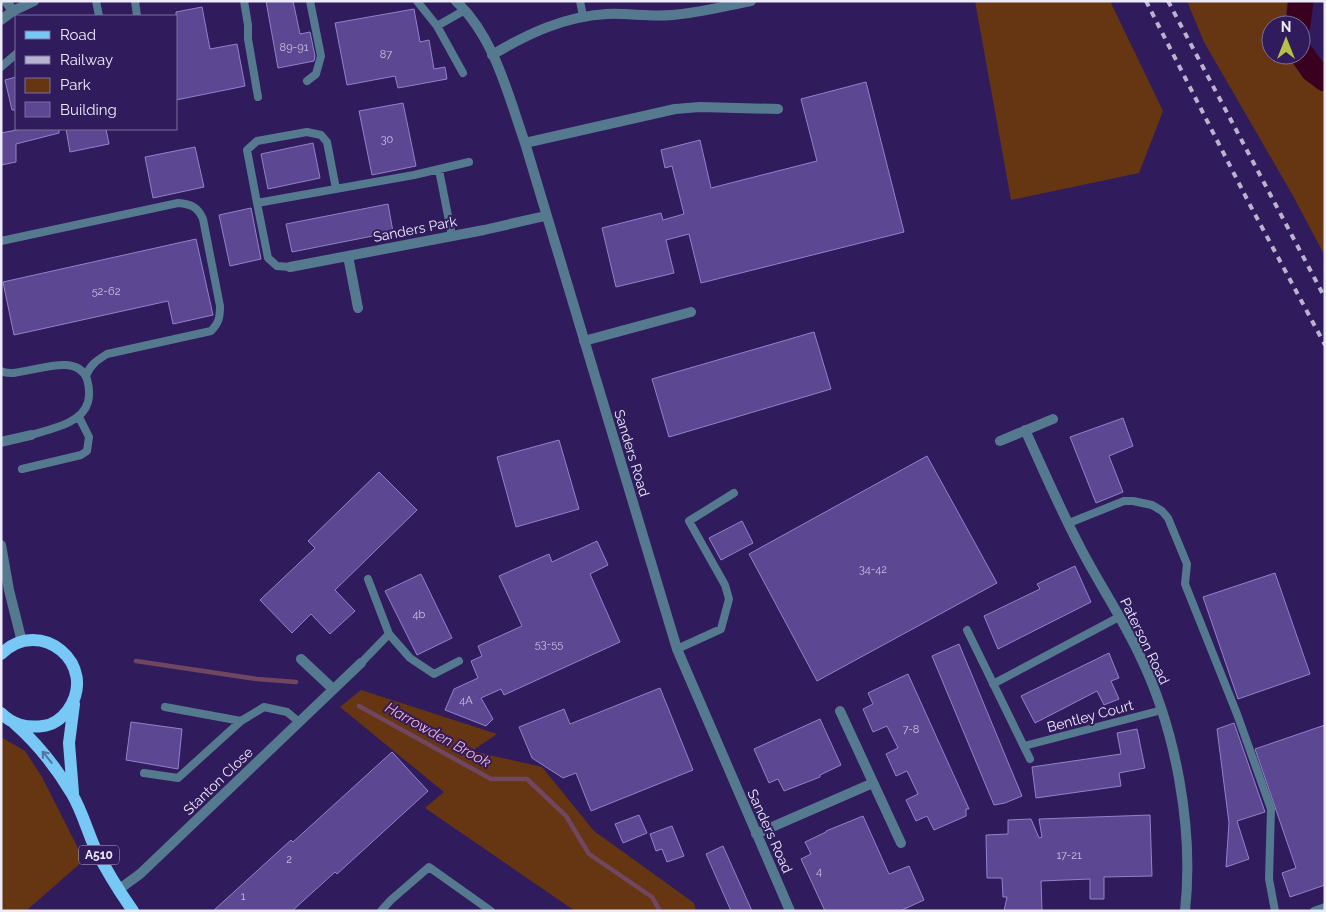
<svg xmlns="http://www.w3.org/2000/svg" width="1326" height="912" font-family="Raleway,sans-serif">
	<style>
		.green { fill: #663612 }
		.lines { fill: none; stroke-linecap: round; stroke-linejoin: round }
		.stream { stroke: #704661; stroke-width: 4.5 }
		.river { stroke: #3a0020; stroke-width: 25 }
		.building { fill: #5b4792; stroke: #9282cb }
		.service { stroke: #557a8f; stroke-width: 8 }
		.minor { stroke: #557a8f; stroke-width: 10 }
		.primary { stroke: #77c8f4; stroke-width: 12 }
		.rail { stroke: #bab3d0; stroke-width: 4; stroke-dasharray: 6 6; stroke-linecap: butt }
		.oneway { stroke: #5472a8 }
		.labels { text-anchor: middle; stroke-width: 4; stroke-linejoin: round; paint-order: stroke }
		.number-label { font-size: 11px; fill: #c8c1e0 }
		.shield { fill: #301c5c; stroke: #b4accb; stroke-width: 1 }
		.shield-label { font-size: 12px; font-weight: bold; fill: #edeafa }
		.street-label { font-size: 14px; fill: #edeafa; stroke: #301c5c }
		.water-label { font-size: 15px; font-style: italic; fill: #f9b3cf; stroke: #301c5c }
	</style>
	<rect width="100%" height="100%" fill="#301c5c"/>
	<!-- green -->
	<path class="green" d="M 975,1 L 1110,1 L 1163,111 L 1139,173 L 1011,200 Z
		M 1187,1 L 1287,1 L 1286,25 L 1271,25 L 1271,55 L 1301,55 L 1301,53 L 1313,70 L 1325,79 L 1325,256 L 1292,194 L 1204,42 Z
		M 361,690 L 497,734 L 472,751 L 542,767 L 594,831 L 694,903 L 696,911 L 575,911 L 425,808 L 444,792 L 340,707 Z
		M 1,737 L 25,751 L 42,777 L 84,860 L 26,911 L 1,911 Z"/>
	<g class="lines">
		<!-- stream -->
		<path class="stream" d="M 136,661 L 257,679 L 296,682
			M 359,706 L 491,779 L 527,779 L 566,816 L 589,854 L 652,897 L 660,911"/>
		<!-- river -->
		<path class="river" d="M 1298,25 L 1301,1
			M 1301,53 L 1313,70 L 1325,79"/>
	</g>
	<!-- building -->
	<path class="building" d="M 266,1 L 293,1 L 300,34 L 310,32 L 315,56 L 314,61 L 278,68 Z
		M 202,7 L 210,49 L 237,44 L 245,86 L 176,100 L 176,12 Z
		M 414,9 L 420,42 L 429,40 L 434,69 L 445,67 L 447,79 L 398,88 L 395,76 L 347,85 L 335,23 Z
		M 16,77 L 16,110 L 12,110 L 5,80 Z
		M 866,82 L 904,232 L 701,283 L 689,234 L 666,240 L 674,273 L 616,287 L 602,228 L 661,213 L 663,220 L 684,214 L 672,166 L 665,168 L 661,150 L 700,140 L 711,188 L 817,161 L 801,99 Z
		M 403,103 L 416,166 L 372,175 L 359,111 Z
		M 22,129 L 59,129 L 59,133 L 16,144 L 16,162 L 1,165 L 1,133 Z
		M 66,129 L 106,129 L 109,144 L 70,152 Z
		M 313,143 L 320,178 L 268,189 L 261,154 Z
		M 195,147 L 204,187 L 153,198 L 145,157 Z
		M 388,204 L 393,232 L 292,252 L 286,224 Z
		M 251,208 L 261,259 L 230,266 L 219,215 Z
		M 196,239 L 213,315 L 173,324 L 168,301 L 14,335 L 3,282 Z
		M 814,332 L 831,389 L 669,437 L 652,379 Z
		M 1123,418 L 1133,446 L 1109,456 L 1123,492 L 1096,503 L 1070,437 Z
		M 559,440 L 579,509 L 516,527 L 497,457 Z
		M 927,456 L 997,583 L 817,681 L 749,554 Z
		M 379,472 L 417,510 L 335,590 L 355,611 L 330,634 L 311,614 L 292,633 L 260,600 L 315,548 L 308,541 Z
		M 742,521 L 753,543 L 721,560 L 709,538 Z
		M 597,541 L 608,565 L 590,574 L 620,642 L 504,695 L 501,689 L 481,698 L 493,719 L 486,726 L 445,710 L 454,689 L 478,678 L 471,661 L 482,656 L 478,646 L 522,626 L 499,576 L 549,554 L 552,562 Z
		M 1075,566 L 1091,602 L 998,649 L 984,616 L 1040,589 L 1037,584 Z
		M 1275,573 L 1310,674 L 1238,699 L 1203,597 Z
		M 421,574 L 452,638 L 417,655 L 385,591 Z
		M 959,644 L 1022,796 L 1005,803 L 994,805 L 932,656 Z
		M 1109,653 L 1119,678 L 1111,681 L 1119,699 L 1104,705 L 1097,691 L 1035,723 L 1021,696 Z
		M 908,674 L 969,809 L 966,809 L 966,816 L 934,830 L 927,816 L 916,821 L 906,800 L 918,794 L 907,771 L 896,776 L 886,754 L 898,748 L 887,726 L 873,732 L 863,709 L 873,704 L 868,693 Z
		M 660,688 L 693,770 L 591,811 L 576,773 L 563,778 L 532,758 L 519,727 L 564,709 L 570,724 Z
		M 820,719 L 841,765 L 820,775 L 820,777 L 784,791 L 778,779 L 769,783 L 754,749 Z
		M 131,722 L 182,729 L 178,769 L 126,760 Z
		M 1234,723 L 1265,812 L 1237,821 L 1249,859 L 1226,867 L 1229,823 L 1217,729 Z
		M 1325,725 L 1325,885 L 1290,897 L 1282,873 L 1296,868 L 1255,749 Z
		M 1137,729 L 1145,768 L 1119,773 L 1121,786 L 1036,798 L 1032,767 L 1121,754 L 1117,733 Z
		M 392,752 L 428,791 L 337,874 L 335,872 L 292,911 L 213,911 L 291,840 L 293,842 Z
		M 639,815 L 647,833 L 623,843 L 615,824 Z
		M 1150,815 L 1152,876 L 1104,877 L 1104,899 L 1090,899 L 1090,879 L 1041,881 L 1042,911 L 1004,911 L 1007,897 L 1003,897 L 1002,878 L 987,878 L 986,835 L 1008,834 L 1008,820 L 1031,819 L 1039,838 L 1042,837 L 1039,819 Z
		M 863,816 L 889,874 L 909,866 L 924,900 L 900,911 L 825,911 L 801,859 L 811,854 L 805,842 L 826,832 L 826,831 Z
		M 672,826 L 684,856 L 667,862 L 662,849 L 656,851 L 650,834 Z
		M 723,846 L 752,911 L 731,911 L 706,854 Z"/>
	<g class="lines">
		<!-- service -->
		<path class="service" d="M 96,1 L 99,16
			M 135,1 L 137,16
			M 244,1 L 248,25 L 248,39 L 258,97
			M 417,1 L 437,26 L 463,73
			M 580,1 L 583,16
			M 437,26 L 465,10
			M 1,67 L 16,54
			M 307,81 L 316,74 L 321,56 L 310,1
			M 439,170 L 452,236
			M 257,203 L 247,150 L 257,141 L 307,132 L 321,135 L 327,142 L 336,189
			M 1,241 L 178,203 C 191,204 198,207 203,219 L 220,306 C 220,317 219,323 211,331 L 107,354 C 96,361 90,365 86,376
			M 290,267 L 277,266 L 268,258 L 257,203 L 414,175 L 469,162
			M 1,371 C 19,381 75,347 87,379 C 89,386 90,394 88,402 C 82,424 50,429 31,435
			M 22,469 L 81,455 L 87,451 L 89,437 L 79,417
			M 1069,523 L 1124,501 L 1133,501 L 1152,505 L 1162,511 L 1168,518 L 1187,564 L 1185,584 L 1237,714 L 1271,809 L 1269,879 L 1275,911
			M 967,630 L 1030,759
			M 389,634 L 410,658 L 434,674 L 459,661
			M 677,649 L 721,629 L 729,599 L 725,585 L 689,521 L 734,493
			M 361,663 L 389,634 L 368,579
			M 993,684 L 1119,617
			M 165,707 L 241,721
			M 1024,746 L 1162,710
			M 144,773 L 178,778 L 241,721 L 264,707 L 287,712 L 299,722
			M 381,911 L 391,900 L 429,867 L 491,911
			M 1314,911 L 1325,907"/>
		<!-- minor -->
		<path class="minor" d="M 6,1 L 13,11
			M 456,1 C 495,38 508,95 525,143 L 677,649 L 790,911
			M 1,20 L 13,11 L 34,1
			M 492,55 C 527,34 565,16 607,14 C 628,13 650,17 672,15 C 698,13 725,6 751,1
			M 525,143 L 675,109 L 700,107 L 778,109
			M 348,256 L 358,308
			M 290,267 L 484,230 L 545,216
			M 584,341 L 691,312
			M 1025,430 C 1043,469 1060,509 1080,547 C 1099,584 1123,619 1140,656 C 1176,730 1194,829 1185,911
			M 1000,441 L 1053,419
			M 1,442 L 31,435
			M 1,545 L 9,590 L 22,642
			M 301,659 L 333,689
			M 840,711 L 901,843
			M 756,834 L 873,783
			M 118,890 L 140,874 L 361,663"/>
		<!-- primary -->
		<path class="primary" d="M 1,654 C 40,615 100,665 68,710 C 62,718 53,725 43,726 C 26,728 13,725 1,713
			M 14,723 C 38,744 56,767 72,794 C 82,811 87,830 95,848 C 106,870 119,891 133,911
			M 73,793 L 69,743 L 74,704"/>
		<!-- rail -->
		<path class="rail" d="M 1146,1 L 1250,205 L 1325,345
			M 1168,1 L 1325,298"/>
	</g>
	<!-- one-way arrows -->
	<defs><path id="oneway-shaft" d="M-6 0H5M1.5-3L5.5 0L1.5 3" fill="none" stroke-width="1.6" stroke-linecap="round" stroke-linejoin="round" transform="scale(1.25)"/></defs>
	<use class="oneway" href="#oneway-shaft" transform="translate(47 757) rotate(-129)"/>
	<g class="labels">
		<!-- number labels -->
		<g class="number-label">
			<text x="294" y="51">89-91</text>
			<text x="386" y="58">87</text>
			<text x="387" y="143">30</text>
			<text x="106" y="295">52-62</text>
			<text x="873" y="573">34-42</text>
			<text x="419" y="618">4b</text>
			<text x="549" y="648">53-55</text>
			<text x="466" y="704">4A</text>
			<text x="911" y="733">7-8</text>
			<text x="1069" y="859">17-21</text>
			<text x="289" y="863">2</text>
			<text x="819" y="875">4</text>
			<text x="243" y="900">1</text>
		</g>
		<!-- shield labels -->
		<rect class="shield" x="79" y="845.5" width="40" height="19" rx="4"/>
		<g class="shield-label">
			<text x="99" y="859">A510</text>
		</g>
		<!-- street labels -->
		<g class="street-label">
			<text transform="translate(415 229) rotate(-11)" y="5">Sanders Park</text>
			<text transform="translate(632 453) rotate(73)" y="5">Sanders Road</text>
			<text transform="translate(1145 641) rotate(64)" y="5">Paterson Road</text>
			<text transform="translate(1090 716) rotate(-15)" y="5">Bentley Court</text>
			<text transform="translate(218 781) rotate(-44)" y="5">Stanton Close</text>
			<text transform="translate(770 831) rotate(66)" y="5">Sanders Road</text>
		</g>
		<!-- water labels -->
		<g class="water-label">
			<text transform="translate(438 735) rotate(29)" y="5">Harrowden Brook</text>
		</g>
	</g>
	<!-- border -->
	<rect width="1326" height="912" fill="none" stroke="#edeafa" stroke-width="5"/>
	<!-- legend -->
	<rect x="15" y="15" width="162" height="115" fill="#301c5c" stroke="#7c6e9b"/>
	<rect x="25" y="31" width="25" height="8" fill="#77c8f4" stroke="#7c6e9b"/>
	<text x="60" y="40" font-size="15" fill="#edeafa">Road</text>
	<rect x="25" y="56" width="25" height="8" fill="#bab3d0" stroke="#7c6e9b"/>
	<text x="60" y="65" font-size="15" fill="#edeafa">Railway</text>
	<rect x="25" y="78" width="25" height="15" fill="#663612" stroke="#7c6e9b"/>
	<text x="60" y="90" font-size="15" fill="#edeafa">Park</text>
	<rect x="25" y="102" width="25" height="15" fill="#5b4792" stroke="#7c6e9b"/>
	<text x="60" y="115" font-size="15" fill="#edeafa">Building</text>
	<!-- north arrow -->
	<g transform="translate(1286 40)"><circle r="24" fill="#301c5c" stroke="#7c6e9b"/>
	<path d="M0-4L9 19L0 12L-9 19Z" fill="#b8c147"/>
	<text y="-8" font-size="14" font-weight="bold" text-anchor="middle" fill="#edeafa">N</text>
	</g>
</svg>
